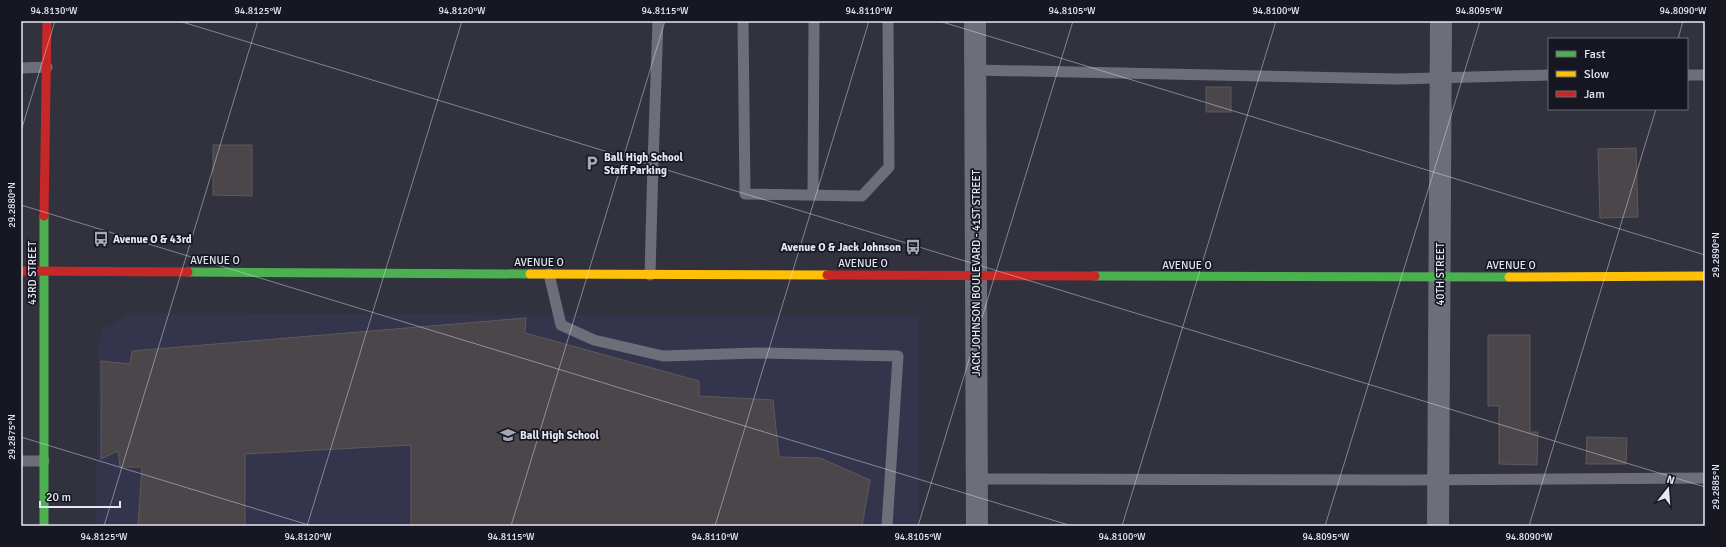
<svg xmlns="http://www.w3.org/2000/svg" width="1726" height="547" font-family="Signika,sans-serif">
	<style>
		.built { fill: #34354d }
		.building { fill: #4a464a; stroke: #5e595d }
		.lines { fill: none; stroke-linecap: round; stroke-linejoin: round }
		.lane { stroke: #6d6e7a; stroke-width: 11 }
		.street { stroke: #6d6e7a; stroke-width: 22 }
		.fast { stroke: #4caf50; stroke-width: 9 }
		.slow { stroke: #ffc107; stroke-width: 9 }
		.jam { stroke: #c62828; stroke-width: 9 }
		.ticks { fill: none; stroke: #e6e7f5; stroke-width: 1; stroke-opacity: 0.45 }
		.labels { text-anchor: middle; stroke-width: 3.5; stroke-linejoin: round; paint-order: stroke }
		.poi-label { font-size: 11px; font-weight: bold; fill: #e6e7f5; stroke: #161720; text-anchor: start }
		.street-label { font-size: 11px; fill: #e6e7f5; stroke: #161720 }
		.neatline { fill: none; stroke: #e6e7f5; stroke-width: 1.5 }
		.ticks-label { font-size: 10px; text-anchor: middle; fill: #e6e7f5 }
	</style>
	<rect width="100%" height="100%" fill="#31323d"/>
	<!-- built -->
	<path class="built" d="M 130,313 L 919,316 L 919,526 L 96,526 L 98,343 L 102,330 Z"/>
	<!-- building -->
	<path class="building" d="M 1206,87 L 1231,87 L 1231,112 L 1206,112 Z
		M 213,145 L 252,145 L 252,196 L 213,195 Z
		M 1636,148 L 1638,217 L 1600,218 L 1598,149 Z
		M 526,318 L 525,333 L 699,381 L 699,396 L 773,400 L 779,457 L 820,458 L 870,480 L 862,526 L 411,526 L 411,445 L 245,454 L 245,526 L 138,526 L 142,467 L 120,467 L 118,451 L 101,459 L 101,361 L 130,364 L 132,351 Z
		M 1488,335 L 1530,335 L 1530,432 L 1538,432 L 1537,465 L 1499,464 L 1499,406 L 1488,406 Z
		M 1587,437 L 1627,438 L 1626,464 L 1586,464 Z"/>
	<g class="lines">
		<!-- lane -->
		<path class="lane" d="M 743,21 L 745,194 L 862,196 L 889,167 L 888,21
			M 21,68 L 47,67
			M 975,70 L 1398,79 L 1549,75
			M 1687,75 L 1705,75
			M 813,195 L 814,21
			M 549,274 L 561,325 L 594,340 L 663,356 L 757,353 L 898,356 L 887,526
			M 650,275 L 653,163 L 658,21
			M 21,461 L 44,461
			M 977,479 L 1408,480 L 1705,478"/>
		<!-- street -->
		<path class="street" d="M 975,21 L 977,526
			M 1438,526 L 1441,21"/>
		<!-- fast -->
		<path class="fast" d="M 44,216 L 44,526
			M 188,272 L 530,274
			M 1095,276 L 1509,277"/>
		<!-- slow -->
		<path class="slow" d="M 530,274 L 827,275
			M 1509,277 L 1705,276"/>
		<!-- jam -->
		<path class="jam" d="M 44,216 L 47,21
			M 21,271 L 188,272
			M 827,275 L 1095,276"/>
	</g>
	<!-- ticks -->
	<path class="ticks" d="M 179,21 L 1705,487M 939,21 L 1705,255M 1698,21 L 1705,23M 1678,39 L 1683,21M 21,131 L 55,21M 21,205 L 1072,526M 21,437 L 312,526M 104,526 L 258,21M 307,526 L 462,21M 511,526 L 665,21M 715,526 L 869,21M 918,526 L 1073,21M 1122,526 L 1276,21M 1325,526 L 1480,21M 1529,526 L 1656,109"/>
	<!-- icons -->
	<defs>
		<g id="parking-bare" transform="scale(1.2)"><path d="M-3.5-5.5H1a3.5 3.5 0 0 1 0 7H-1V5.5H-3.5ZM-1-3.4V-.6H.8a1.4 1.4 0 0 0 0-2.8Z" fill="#a7a8b5" stroke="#161720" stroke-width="2.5" paint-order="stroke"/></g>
		<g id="bus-bare" transform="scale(1.2)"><path d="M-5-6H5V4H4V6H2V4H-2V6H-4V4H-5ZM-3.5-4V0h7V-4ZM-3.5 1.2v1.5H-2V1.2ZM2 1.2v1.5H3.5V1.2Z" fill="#a7a8b5" stroke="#161720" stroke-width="2.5" paint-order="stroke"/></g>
		<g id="school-bare" transform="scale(1.2)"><path d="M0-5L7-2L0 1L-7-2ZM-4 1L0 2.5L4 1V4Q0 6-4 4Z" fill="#a7a8b5" stroke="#161720" stroke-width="2.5" paint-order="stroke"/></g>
	</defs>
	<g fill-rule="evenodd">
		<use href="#parking-bare" x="592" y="163"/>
		<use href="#bus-bare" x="101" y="239"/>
		<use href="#bus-bare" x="913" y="247"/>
		<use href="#school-bare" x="508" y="435"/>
	</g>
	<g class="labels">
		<!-- poi labels -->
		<g class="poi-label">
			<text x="604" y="161">Ball High School<tspan x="604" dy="13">Staff Parking</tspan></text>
			<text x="113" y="243">Avenue O &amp; 43rd</text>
			<text x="901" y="251" text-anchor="end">Avenue O &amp; Jack Johnson</text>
			<text x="520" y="439">Ball High School</text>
		</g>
		<!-- street labels -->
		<g class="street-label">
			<text x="215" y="264">AVENUE O</text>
			<text x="539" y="266">AVENUE O</text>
			<text x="863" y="267">AVENUE O</text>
			<text x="1187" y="269">AVENUE O</text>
			<text x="1511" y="269">AVENUE O</text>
			<text transform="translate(32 273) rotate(-90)" y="4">43RD STREET</text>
			<text transform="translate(976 273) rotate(-90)" y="4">JACK JOHNSON BOULEVARD - 41ST STREET</text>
			<text transform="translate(1440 274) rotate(-90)" y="4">40TH STREET</text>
		</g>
	</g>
	<!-- border -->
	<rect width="1726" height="547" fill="none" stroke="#161720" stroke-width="44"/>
	<!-- legend -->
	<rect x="1548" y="38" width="140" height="72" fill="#161720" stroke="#696a75"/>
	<rect x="1556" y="51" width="20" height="6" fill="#4caf50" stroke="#696a75"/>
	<text x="1584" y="58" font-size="12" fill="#e6e7f5">Fast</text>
	<rect x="1556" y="71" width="20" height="6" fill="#ffc107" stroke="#696a75"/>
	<text x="1584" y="78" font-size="12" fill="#e6e7f5">Slow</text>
	<rect x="1556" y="91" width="20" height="6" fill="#c62828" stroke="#696a75"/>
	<text x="1584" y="98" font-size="12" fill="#e6e7f5">Jam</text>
	<!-- north arrow -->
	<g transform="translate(1668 489) rotate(17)" stroke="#161720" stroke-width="3" paint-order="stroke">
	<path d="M0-3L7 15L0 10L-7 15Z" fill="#e6e7f5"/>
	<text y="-6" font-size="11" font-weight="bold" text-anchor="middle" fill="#e6e7f5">N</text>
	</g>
	<!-- scale -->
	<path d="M40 501v6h80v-6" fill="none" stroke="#e6e7f5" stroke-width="2"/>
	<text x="46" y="501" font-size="12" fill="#e6e7f5" stroke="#161720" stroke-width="3" paint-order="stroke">20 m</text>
	<rect x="22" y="22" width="1682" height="503" class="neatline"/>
	<g class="ticks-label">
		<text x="54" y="14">94.8130°W</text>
		<text x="258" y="14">94.8125°W</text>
		<text x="462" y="14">94.8120°W</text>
		<text x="665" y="14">94.8115°W</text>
		<text x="869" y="14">94.8110°W</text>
		<text x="1072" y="14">94.8105°W</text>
		<text x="1276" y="14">94.8100°W</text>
		<text x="1479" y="14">94.8095°W</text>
		<text x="1683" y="14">94.8090°W</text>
		<text transform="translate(11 205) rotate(-90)" y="4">29.2880°N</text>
		<text transform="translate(1715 255) rotate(-90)" y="4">29.2890°N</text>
		<text transform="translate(11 437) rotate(-90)" y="4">29.2875°N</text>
		<text transform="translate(1715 487) rotate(-90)" y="4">29.2885°N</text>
		<text x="104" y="540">94.8125°W</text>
		<text x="308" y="540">94.8120°W</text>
		<text x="511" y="540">94.8115°W</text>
		<text x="715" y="540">94.8110°W</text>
		<text x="918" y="540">94.8105°W</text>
		<text x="1122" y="540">94.8100°W</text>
		<text x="1326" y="540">94.8095°W</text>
		<text x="1529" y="540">94.8090°W</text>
	</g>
</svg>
